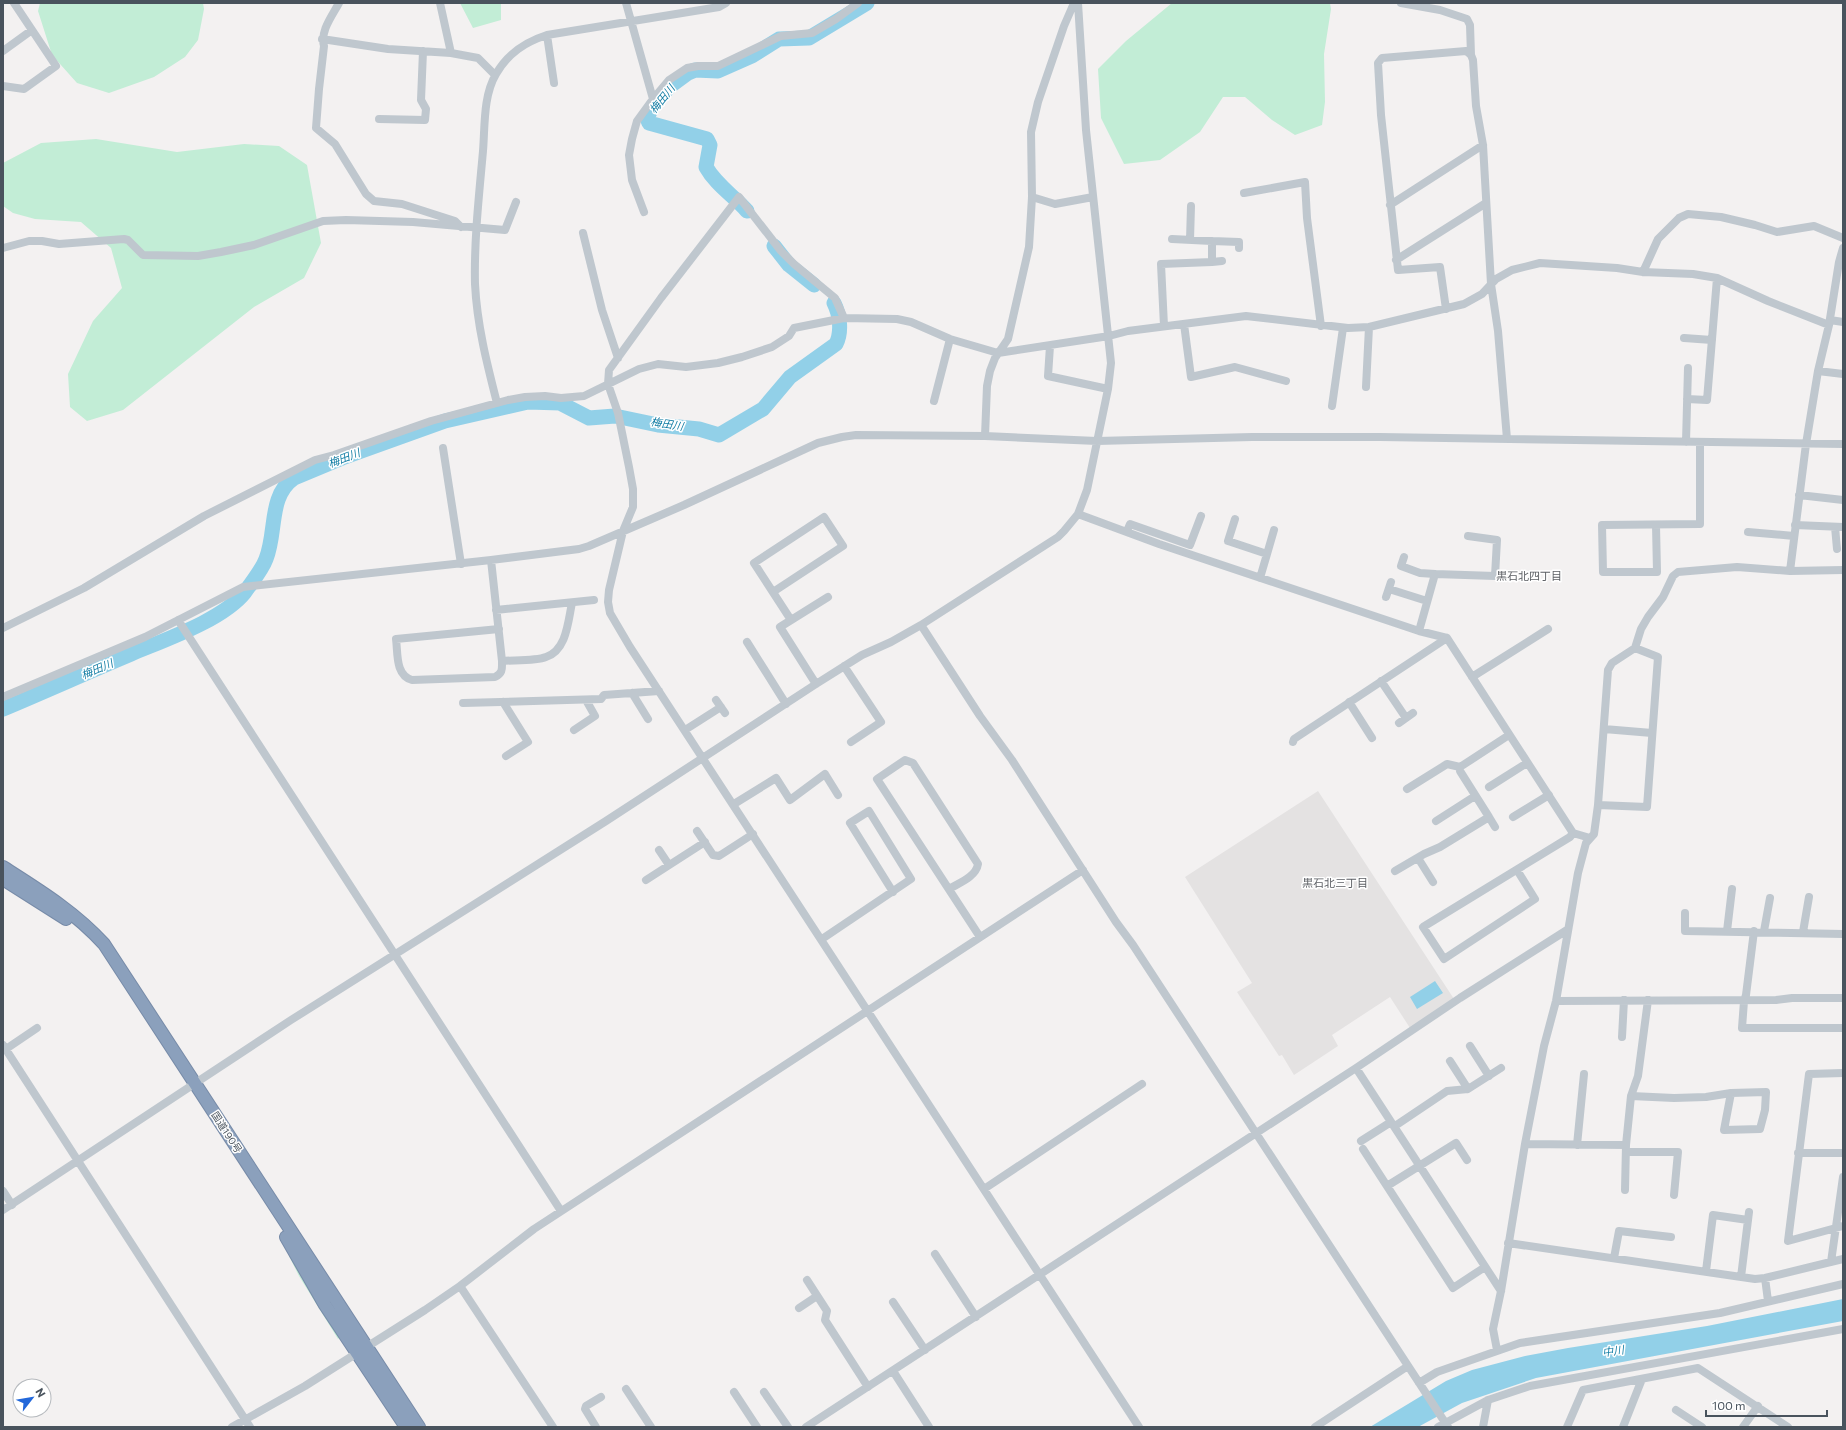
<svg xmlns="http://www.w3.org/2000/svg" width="1846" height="1430" font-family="Commissioner,'Noto Sans JP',sans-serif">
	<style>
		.education { fill: #e4e2e2 }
		.green { fill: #c2edd6 }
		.water { fill: #92d0e8 }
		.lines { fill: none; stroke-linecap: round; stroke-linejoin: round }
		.river { stroke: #92d0e8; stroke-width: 15 }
		.highway-casing { stroke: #778ba8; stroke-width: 14 }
		.minor { stroke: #bfc7ce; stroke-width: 8 }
		.highway { stroke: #8ba0bc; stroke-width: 12 }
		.labels { text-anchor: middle; stroke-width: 3; stroke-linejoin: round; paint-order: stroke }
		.street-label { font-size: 10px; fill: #49535d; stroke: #fff }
		.water-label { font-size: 11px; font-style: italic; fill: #147ea5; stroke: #fff }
		.neighbourhood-label { font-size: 11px; fill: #5d6065; stroke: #fff }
	</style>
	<rect width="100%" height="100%" fill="#f3f1f1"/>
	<!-- education -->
	<path class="education" d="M 1318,791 L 1454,999 L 1410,1028 L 1390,997 L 1332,1035 L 1338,1046 L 1294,1075 L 1282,1055 L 1279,1056 L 1237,992 L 1252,983 L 1185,877 Z"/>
	<!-- green -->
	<path class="green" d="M 40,3 L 203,3 L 204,9 L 198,40 L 185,57 L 154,77 L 109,93 L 77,83 L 52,55 L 38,11 Z
		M 460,3 L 501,3 L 501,20 L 473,28 Z
		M 1172,3 L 1330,3 L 1331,9 L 1324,54 L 1325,102 L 1322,125 L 1295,135 L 1272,120 L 1245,97 L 1223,97 L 1200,132 L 1160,160 L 1124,164 L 1101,118 L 1098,69 L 1126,41 Z
		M 96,139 L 177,152 L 244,144 L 279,146 L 307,165 L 321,243 L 304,278 L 254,307 L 123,410 L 87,421 L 70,407 L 68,374 L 93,321 L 122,288 L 111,248 L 81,222 L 35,219 L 13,213 L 3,206 L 3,163 L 41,143 Z
		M 291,1255 L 340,1337 L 338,1339 L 299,1276 L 289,1256 Z"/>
	<!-- water -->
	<path class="water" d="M 1435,981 L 1443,993 L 1417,1009 L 1410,997 Z
		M 1843,1299 L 1843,1321 L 1536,1378 L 1462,1403 L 1418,1427 L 1370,1427 L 1446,1381 L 1472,1370 L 1525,1356 L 1568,1348 L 1707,1326 Z"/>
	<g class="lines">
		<!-- river -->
		<path class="river" d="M 747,211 C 734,196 716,185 706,167 L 710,145 L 707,139 L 649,123 L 647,118 L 653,106 L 669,87 L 688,73 L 695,70 L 718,71 L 752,56 L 779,39 L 809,38 L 867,3
			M 774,246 L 789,265 L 814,285
			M 3,709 C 46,691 88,672 131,654 C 164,640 223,620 245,592 C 252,582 262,570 266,559 C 277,532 268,496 294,478 L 342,458 L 445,421 L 528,402 L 560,403 L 589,418 L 615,416 L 658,425 L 699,429 L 719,435 L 763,409 L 790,377 L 836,344 C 842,332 840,315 834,303"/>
		<!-- highway casing -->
		<g class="highway-casing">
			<path id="highway" d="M 3,867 C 39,890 75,912 104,944 L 419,1427
				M 3,879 L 66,919
				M 286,1237 L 325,1305 L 406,1427"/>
		</g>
		<!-- minor -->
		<path class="minor" d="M 339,3 C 332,16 320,31 324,46 L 319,89 L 316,128 L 335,144 L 366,194 L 374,201 L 402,204 L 455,221 L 461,227
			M 440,3 L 451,53
			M 626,3 L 653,99
			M 1401,3 L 1440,10 L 1467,19 L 1470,25 L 1471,55
			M 547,35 L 554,83
			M 322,39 L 388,49 L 451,53 L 478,58 L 495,75
			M 3,51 L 32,30
			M 3,86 L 24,89 L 56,66 L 14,3
			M 379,119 L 425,120 L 426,109 L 421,100 L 423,51
			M 1244,193 L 1305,182 L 1307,218 L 1321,326
			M 1032,197 L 1055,204 L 1093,197
			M 1390,205 L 1483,145
			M 644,212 L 632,180 L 629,155 L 632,139 L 637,121 L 653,99 L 669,80 L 687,68 L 698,66 L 718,66 L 781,36 L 812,33 L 836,19 L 858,3
			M 583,233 L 602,310 L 618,358
			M 1190,240 L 1191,206
			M 1212,241 L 1239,242 L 1239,248
			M 3,248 L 29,241 L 42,241 L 59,244 L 124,239 L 128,240 L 143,255 L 198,256 L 221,252 L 254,245 L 323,221 L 346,220 L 413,222 L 505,230 L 516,202
			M 1396,260 L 1486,203
			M 1212,262 L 1222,261
			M 1643,272 L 1658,239 L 1679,218 L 1688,214 L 1721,217 L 1755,225 L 1777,232 L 1814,226 L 1843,238
			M 1446,309 L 1440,267 L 1398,270 L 1381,115 L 1378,63 L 1382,58 L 1466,51 L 1471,55 L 1473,60 L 1476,106 L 1483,145 L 1491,284 L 1498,331 L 1507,439
			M 844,318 L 835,298 L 794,264 L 781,251 L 739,197 L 661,298 L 609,370 L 608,384 L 618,413 L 629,467 L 633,489 L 633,507 L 623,531 L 609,590 L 608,602 L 610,613 L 630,647 L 1139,1427
			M 1830,320 L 1843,322
			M 1184,324 L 1191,377 L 1235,367 L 1286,381
			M 1164,326 L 1161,264 L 1212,262 L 1212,241 L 1172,239
			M 1684,338 L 1712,340
			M 1050,346 L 1048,376 L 1108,389
			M 1818,371 L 1843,374
			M 1366,387 L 1369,327
			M 1687,399 L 1707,400 L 1717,278
			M 934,401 L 950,339
			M 497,403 C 487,364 477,325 475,284 C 474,240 479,196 483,151 C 485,127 483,96 496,74 C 508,53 525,42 547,35 L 719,7 L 726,3
			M 1332,406 L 1343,328
			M 985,436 L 987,386 L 990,371 L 995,358 L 1008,339 L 1029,247 L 1032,197 L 1031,132 L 1038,102 L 1064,26 L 1074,3
			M 1686,442 L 1688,368
			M 443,448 L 461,564
			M 1799,495 L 1843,500
			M 1078,514 L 1159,544 L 1419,631 L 1447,638 L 1573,833 L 1590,838
			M 1235,519 L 1228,541 L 1267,554
			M 1656,525 L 1657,572 L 1603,572 L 1602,525 L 1700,524 L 1700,442
			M 1795,525 L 1843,527
			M 1835,527 L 1837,549
			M 1127,531 L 1130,524 L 1190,545 L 1201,516
			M 1748,532 L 1794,536
			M 1404,557 L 1401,566 L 1420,573 L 1435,574
			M 491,560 L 502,661 C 502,669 503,673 495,677 L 412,680 C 395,675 398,653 396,639 L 499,629
			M 1790,571 L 1806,444 L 1818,371 L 1829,325 L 1839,262 L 1843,248
			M 1260,578 L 1274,530
			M 1389,589 L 1427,601
			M 773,592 L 843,546 L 824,517 L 754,563 L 791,620
			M 1386,597 L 1391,582
			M 496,610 L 594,600
			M 178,620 L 561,1211
			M 921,625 L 980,716 L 1012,760 L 1116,922 L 1133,945 L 1448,1427
			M 3,628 L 84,588 L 204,516 L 315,460 L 334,455 L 431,421 L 508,400 L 525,397 L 545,396 L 561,398 L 584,396 L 639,369 L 658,364 L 686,367 L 718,363 L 742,357 L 772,347 L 789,336 L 794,328 L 844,318 L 897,319 L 911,322 L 950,339 L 998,353 L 1109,336 L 1128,331 L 1246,316 L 1348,328 L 1369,327 L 1464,304 L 1482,294 L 1496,279 L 1512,270 L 1540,263 L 1617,268 L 1643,272 L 1693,274 L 1717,278 L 1768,301 L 1829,325
			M 1419,631 L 1435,574 L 1495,576 L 1497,540 L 1468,536
			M 747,642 L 786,704
			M 502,661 C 514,660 536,661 546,657 C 567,650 568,621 572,603
			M 844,666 L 881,722 L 851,742
			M 1472,677 L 1548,629
			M 1381,681 L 1406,718
			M 816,684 L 780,627 L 828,597
			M 632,693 L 648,719
			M 3,697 L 145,637 L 243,587 L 491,560 L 579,549 L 589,546 L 684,505 L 818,443 L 842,437 L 856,435 L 985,436 L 1097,441 L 1252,437 L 1380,437 L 1843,444
			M 716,700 L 725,713
			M 503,702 L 528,742 L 506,756
			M 1349,702 L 1372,738
			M 463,703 L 601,699 L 604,695 L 659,691
			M 1399,723 L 1413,713
			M 1604,729 L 1652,733
			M 574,730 L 595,716 L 586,700
			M 685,730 L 721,707
			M 1293,742 L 1294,739 L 1447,638
			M 1489,787 L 1527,763
			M 1407,789 L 1447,764 L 1460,767
			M 734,804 L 776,778 L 790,800 L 825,774 L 838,795
			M 1598,805 L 1647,807 L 1658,657 L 1635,648
			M 1489,817 L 1495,827
			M 1513,817 L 1549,795
			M 1436,821 L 1475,796
			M 697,831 L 713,855 L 719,856 L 753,834
			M 659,850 L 669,865
			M 1418,858 L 1433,882
			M 1517,870 L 1535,899 L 1444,959 L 1423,927 L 1570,837 L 1573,833
			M 1395,871 L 1424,854 L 1440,847 L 1489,817 L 1460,771 L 1460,767 L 1509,735
			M 646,880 L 705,842
			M 949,889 C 959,883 976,877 978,864 L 913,763 L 905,760 L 877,779 L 980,937
			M 1685,913 L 1685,931 L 1843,934
			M 1727,931 L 1732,889
			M 1754,931 L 1746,995 L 1744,1001 L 1742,1028 L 1843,1028
			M 1764,931 L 1770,898
			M 1803,932 L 1809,897
			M 822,939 L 911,879 L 869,811 L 850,823 L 893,892
			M 1556,1001 L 1776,1000 L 1792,998 L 1843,998
			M 1622,1037 L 1624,1000
			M 3,1045 L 250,1427
			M 1470,1046 L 1489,1076
			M 6,1049 L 37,1028
			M 1450,1061 L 1468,1089
			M 1356,1068 L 1501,1291
			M 1843,1073 L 1809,1074 L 1788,1241 L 1843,1226
			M 1631,1096 L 1674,1098 L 1706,1097 L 1731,1093 L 1766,1092 L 1765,1110 L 1760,1129 L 1724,1130 L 1731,1093
			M 1395,1126 L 1447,1091 L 1468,1089 L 1501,1068
			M 1361,1141 L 1391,1122
			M 1525,1144 L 1626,1145
			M 1577,1145 L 1584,1074
			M 1363,1149 L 1453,1288 L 1485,1267
			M 1626,1152 L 1678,1152 L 1674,1195
			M 1798,1153 L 1843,1153
			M 1387,1186 L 1456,1143 L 1467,1160
			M 984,1189 L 1142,1084
			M 1625,1190 L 1626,1145 L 1631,1096 L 1638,1076 L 1648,1000
			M 3,1191 L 12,1205
			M 3,1210 L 291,1020 L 606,821 L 816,684 L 862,655 L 891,642 L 921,625 L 1058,537 L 1064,531 L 1078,514 L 1087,490 L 1108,389 L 1111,363 L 1086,130 L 1078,3
			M 1508,1243 L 1755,1279 L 1765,1278 L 1843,1259
			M 935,1254 L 976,1317
			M 1614,1258 L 1619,1231 L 1671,1237
			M 1831,1262 L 1843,1177
			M 1706,1271 L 1713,1215 L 1748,1220
			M 1741,1277 L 1749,1212
			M 1765,1278 L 1768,1301
			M 807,1280 L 827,1311 L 825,1320 L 868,1387
			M 460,1286 L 553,1427
			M 893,1302 L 925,1350
			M 799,1308 L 817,1296
			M 1497,1350 L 1493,1329 L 1501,1291 L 1525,1144 L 1544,1046 L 1556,1001 L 1578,873 L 1586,843 L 1594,834 L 1598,805 L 1608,670 L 1612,663 L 1635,648 L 1641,629 L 1648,617 L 1663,597 L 1673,576 L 1678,572 L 1737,567 L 1790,571 L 1843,570
			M 893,1371 L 929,1427
			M 1419,1383 L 1437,1372 L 1520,1343 L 1720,1313 L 1843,1284
			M 626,1389 L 651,1427
			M 734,1392 L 757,1427
			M 764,1392 L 788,1427
			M 1676,1410 L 1702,1427
			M 232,1427 L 305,1386 L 425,1310 L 460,1286 L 534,1229 L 1083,870
			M 596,1427 L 585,1409 L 586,1406 L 601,1397
			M 806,1427 L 1356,1068 L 1460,998 L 1567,930
			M 1315,1427 L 1408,1366
			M 1438,1427 L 1488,1400 L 1530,1386 L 1843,1329
			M 1483,1427 L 1488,1400
			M 1567,1427 L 1583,1390 L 1698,1368 L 1788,1427
			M 1623,1427 L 1642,1379
			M 1743,1427 L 1758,1406"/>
		<!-- highway -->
		<use href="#highway" class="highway"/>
	</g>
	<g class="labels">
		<!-- street labels -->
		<g class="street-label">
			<text transform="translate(227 1132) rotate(57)" y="4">国道190号</text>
		</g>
		<!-- water labels -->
		<g class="water-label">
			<text transform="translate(662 99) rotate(-51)" y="4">梅田川</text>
			<text transform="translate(667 424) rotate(9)" y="4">梅田川</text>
			<text transform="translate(344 458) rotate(-21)" y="4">梅田川</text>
			<text transform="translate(97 669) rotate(-23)" y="4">梅田川</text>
			<text transform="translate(1613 1351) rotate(-8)" y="4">中川</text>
		</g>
		<!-- neighbourhood labels -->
		<g class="neighbourhood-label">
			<text x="1529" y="580">黒石北四丁目</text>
			<text x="1335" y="887">黒石北三丁目</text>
		</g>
	</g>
	<!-- border -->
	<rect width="1846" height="1430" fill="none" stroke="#49535d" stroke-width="8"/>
	<!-- north arrow -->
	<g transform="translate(32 1398) rotate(59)"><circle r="19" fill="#ffffff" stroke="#b6babe"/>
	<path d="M0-3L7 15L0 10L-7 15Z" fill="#2368da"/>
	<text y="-6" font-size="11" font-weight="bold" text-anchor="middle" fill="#49535d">N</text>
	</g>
	<!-- scale -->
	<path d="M1706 1410v6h121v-6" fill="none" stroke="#49535d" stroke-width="2"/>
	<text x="1712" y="1410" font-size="12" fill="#49535d" stroke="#ffffff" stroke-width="3" paint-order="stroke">100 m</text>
</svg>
